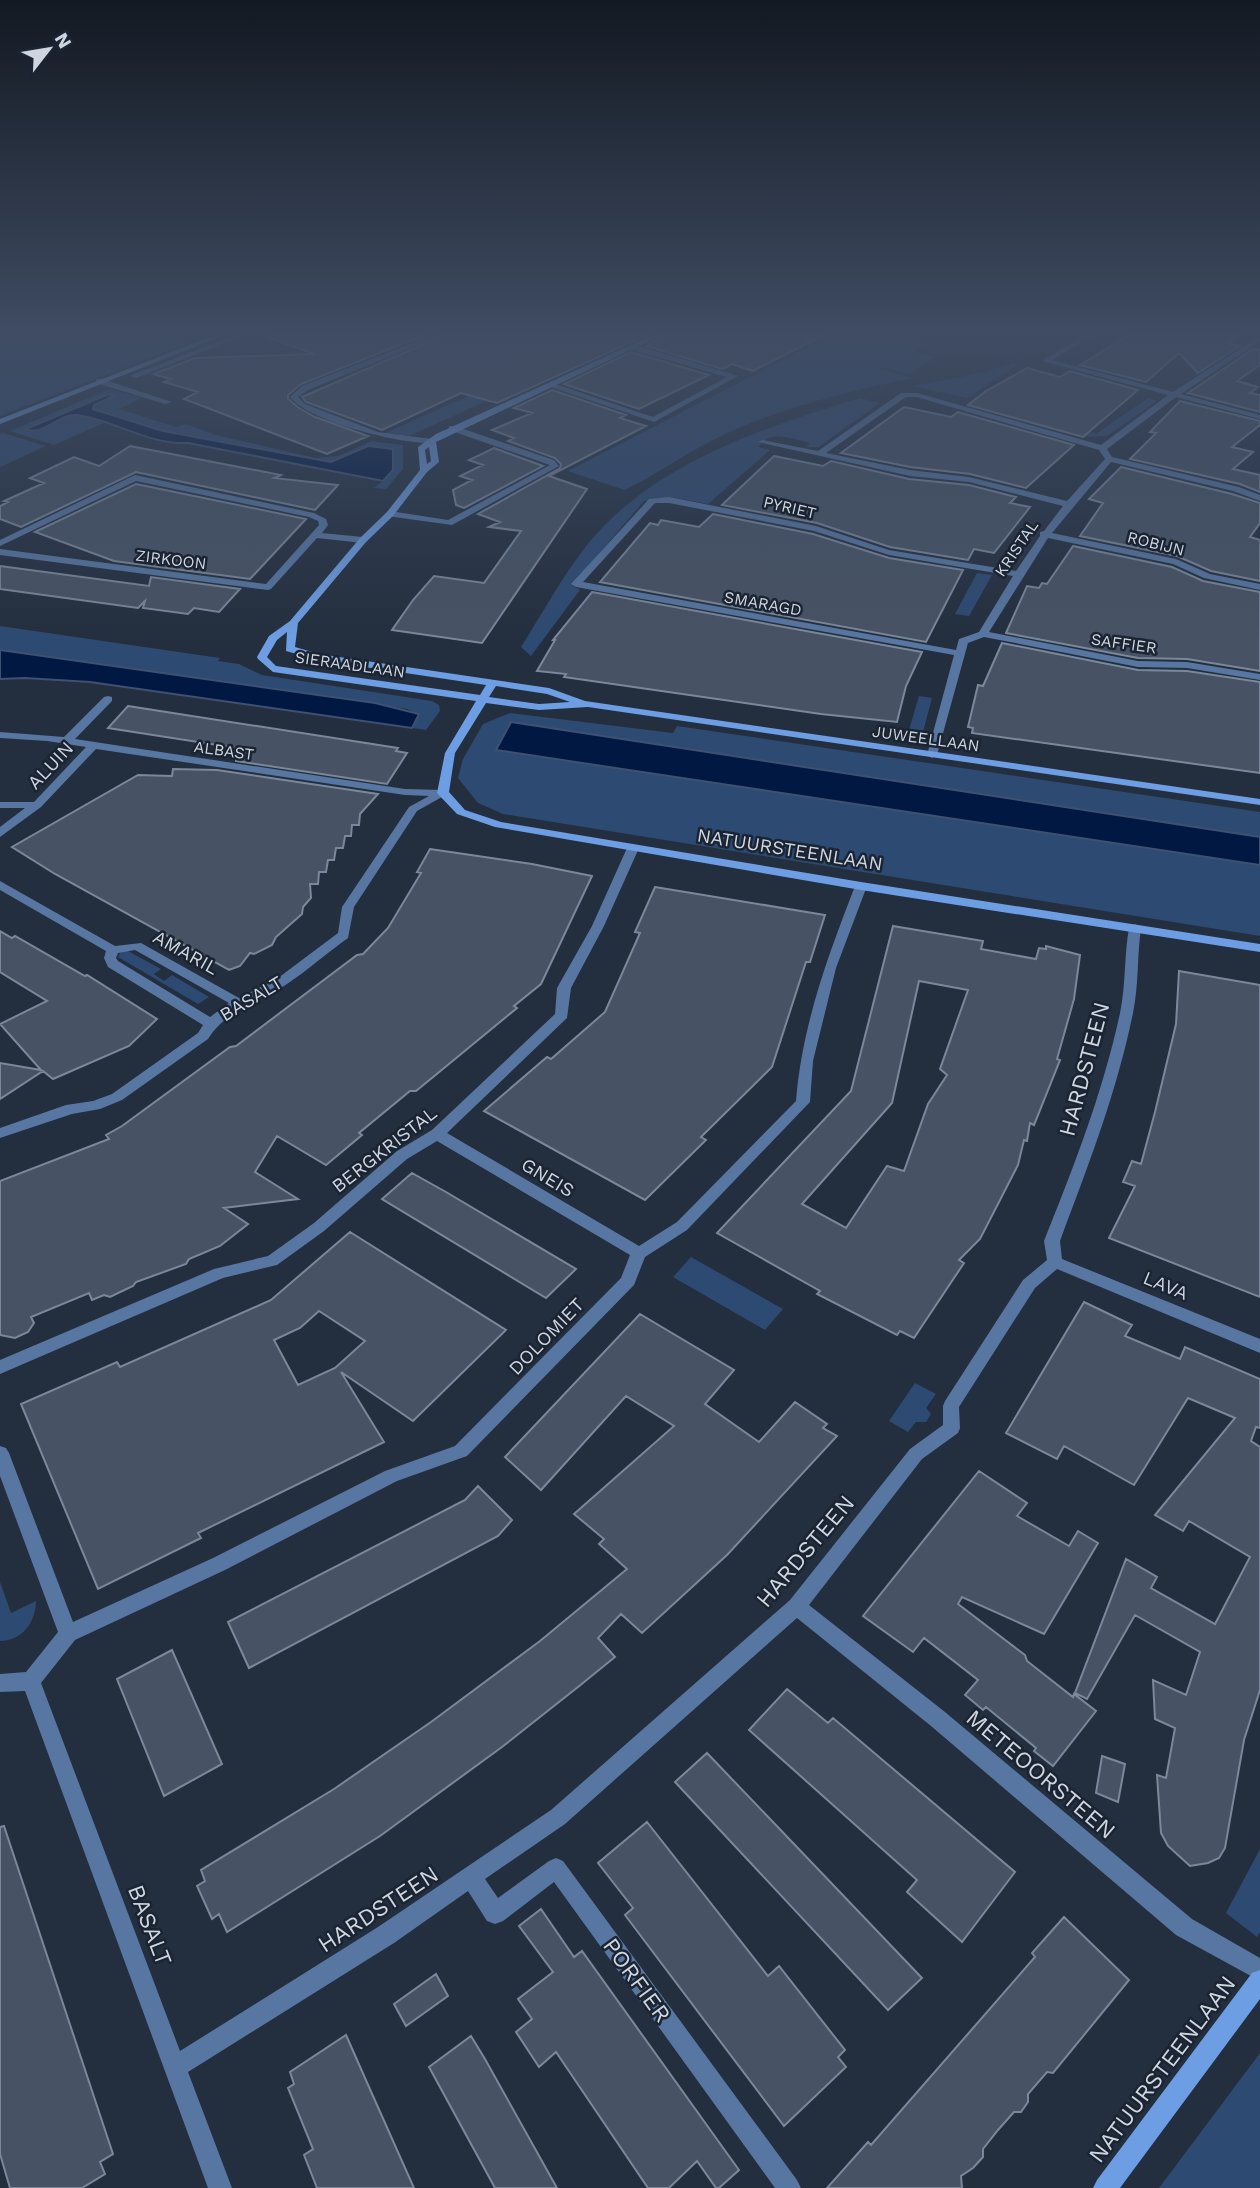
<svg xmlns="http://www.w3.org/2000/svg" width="1260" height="2188" font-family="'Work Sans',sans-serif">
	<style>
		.green { fill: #2d4a72 }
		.water { fill: #001842; stroke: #3e5171; stroke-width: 2 }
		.building { fill: #475364; stroke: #7b889b; stroke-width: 2; fill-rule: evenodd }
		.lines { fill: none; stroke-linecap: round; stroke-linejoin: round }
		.lane { fill: #5776a1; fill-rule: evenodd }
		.street { fill: #5776a1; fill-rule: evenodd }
		.secondary { fill: #6d9ee3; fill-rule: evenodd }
		.labels { text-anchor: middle; stroke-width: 5; stroke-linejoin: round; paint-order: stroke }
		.far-street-label { font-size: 16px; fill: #cfd6e0; stroke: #1a2433 }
		.street-label { font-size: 19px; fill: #cfd6e0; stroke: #1a2433 }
		.near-street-label { font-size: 23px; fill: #cfd6e0; stroke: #1a2433 }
	</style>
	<rect width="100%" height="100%" fill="#232e3e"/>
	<!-- green -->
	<path class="green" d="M 0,335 L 209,335 L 0,416 Z
		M 606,335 L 633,335 L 409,436 L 385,433 Z
		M 831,335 L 908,335 L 936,342 L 913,351 L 935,357 L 908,374 L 881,367 L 879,369 L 914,378 C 848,391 780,408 719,437 C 686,453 657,474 625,490 L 568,471 Z
		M 1013,363 L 1019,364 L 967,398 L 912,386 L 983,373 Z
		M 110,389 L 142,398 L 119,409 L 176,427 L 186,424 L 216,435 L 315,458 L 338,456 L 372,441 L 403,445 L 403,469 L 386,489 L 374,488 L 383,481 L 368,446 L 331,462 L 163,431 L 93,409 L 94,405 L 113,396 L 113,394 L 27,428 L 30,431 L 75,414 L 104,423 L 54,445 L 10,431 Z
		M 860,398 L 880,403 L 819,447 L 806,447 L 810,443 C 791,439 771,429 758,447 L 770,450 L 708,504 L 671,497 L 644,501 L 572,585 L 580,590 L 531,656 L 521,647 C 540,617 557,586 578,557 C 643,466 759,429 860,398 Z
		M 1148,398 L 1157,401 L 1107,436 L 1081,437 L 1086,432 L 1096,434 Z
		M 3,433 L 46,446 L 0,467 L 0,434 Z
		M 977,573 L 992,575 L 969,616 L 955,614 Z
		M 0,626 L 220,658 L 218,661 L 239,664 L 262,675 L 432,701 L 439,705 L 440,711 L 426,730 L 412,728 L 419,714 L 407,709 L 0,650 Z
		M 919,696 L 932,698 L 923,732 L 909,730 Z
		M 510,713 L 673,733 L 677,726 L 1260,812 L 1260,837 L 629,741 L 496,749 L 1260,865 L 1260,936 L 503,814 L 478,803 L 458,778 L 463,759 L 483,724 Z
		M 121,951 L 128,951 L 161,969 L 154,974 L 164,981 L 172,975 L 209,997 L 198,1004 L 118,957 Z
		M 691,1257 L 783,1309 L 765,1330 L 673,1277 Z
		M 915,1383 L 936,1394 L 926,1408 L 931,1414 L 926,1422 L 916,1422 L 908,1432 L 889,1421 Z
		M 0,1582 L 11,1613 L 36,1601 C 36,1621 23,1641 0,1641 Z
		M 1260,1849 L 1260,1932 L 1257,1937 L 1226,1913 Z
		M 1260,2053 L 1260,2188 L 1159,2188 Z"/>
	<!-- water -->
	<path class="water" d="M 109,394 L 114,396 L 94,405 L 93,409 L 163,431 L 331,462 L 368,446 L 393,449 L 393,470 L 383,481 L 188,443 C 148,445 115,420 77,415 C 60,413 42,437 26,429 Z
		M 0,650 L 375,703 L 419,714 L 412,728 L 90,682 L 25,678 L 0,679 Z
		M 511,722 L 1260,837 L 1260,865 L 496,750 Z"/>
	<!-- building -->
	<path class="building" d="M 270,335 L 425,335 L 301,384 L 288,395 L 288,399 L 299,408 L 315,417 L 368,436 L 327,454 L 184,399 L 198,392 L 164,382 L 171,379 L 153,374 L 195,358 L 315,354 L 269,338 Z
		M 445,335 L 647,335 L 497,403 L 461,393 L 382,430 L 306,402 L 302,397 Z
		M 664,335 L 824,335 L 753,371 L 732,364 L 722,369 L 646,346 Z
		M 1129,335 L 1240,335 L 1228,343 L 1240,346 L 1198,373 L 1179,353 L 1146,382 L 1080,365 Z
		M 1253,349 L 1260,350 L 1260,365 L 1237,381 L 1258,387 L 1250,393 L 1260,395 L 1260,412 L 1188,393 Z
		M 631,352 L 709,375 L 639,409 L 564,384 Z
		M 1027,368 L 1060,377 L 1070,371 L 1138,390 L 1083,437 L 968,405 L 986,391 Z
		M 552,390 L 626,415 L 620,418 L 646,426 L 549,476 L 587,489 L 482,643 L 392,630 L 413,600 L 434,576 L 484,583 L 521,531 L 489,527 L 500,522 L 478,514 L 560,468 L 561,464 L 555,458 L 508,441 L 514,438 L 492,430 L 532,413 L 514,408 Z
		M 1180,401 L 1260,421 L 1260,425 L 1232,447 L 1253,452 L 1233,469 L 1260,475 L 1260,492 L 1240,484 L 1130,459 L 1156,433 L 1150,432 Z
		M 904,407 L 951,417 L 958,412 L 1074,445 L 1026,488 L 970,474 L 910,467 L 841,453 Z
		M 130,446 L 281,475 L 274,478 L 338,485 L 315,510 L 136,472 L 21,527 L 0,519 L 0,506 L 8,502 L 4,501 L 44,483 L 30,478 L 74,457 L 99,466 Z
		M 494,448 L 543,466 L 464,508 L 456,505 L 453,490 L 472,480 L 460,476 L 483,465 L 469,460 Z
		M 774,456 L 823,466 L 831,461 L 909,479 L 969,485 L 1016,497 L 1010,503 L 1030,507 L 994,553 L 974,549 L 968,560 L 890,547 L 817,523 L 722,505 Z
		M 1121,467 L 1232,494 L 1260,503 L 1260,523 L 1250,537 L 1260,540 L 1260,581 L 1211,571 L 1177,556 L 1080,536 L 1103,503 L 1089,499 Z
		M 136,484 L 306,519 L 250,579 L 114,561 L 35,532 Z
		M 713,514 L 813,534 L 889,558 L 963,570 L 926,642 L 600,582 L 650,523 L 658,525 L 661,520 L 699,527 Z
		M 1073,546 L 1172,567 L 1203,581 L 1260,592 L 1260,671 L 1187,659 L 1138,658 L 1006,633 L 1027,586 L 1039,588 L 1042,583 L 1047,584 Z
		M 0,566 L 149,586 L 151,577 L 240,589 L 219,612 L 194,608 L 188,614 L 143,608 L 145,601 L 138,608 L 0,589 Z
		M 592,592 L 922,652 L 906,686 L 897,722 L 821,714 L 564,677 L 566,674 L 537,671 L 555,640 L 553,640 Z
		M 1002,643 L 1138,670 L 1187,671 L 1260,682 L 1260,773 L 972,733 L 973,728 L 968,727 L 978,685 L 983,686 Z
		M 128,706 L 398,748 L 396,751 L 407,753 L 387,784 L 236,761 L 237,748 L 108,728 Z
		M 173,769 L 217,770 L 378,794 L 360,814 L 359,825 L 352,825 L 351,836 L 345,836 L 343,848 L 336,848 L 334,860 L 328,860 L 326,872 L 319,872 L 318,884 L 310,884 L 311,898 L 303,907 L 302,914 L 276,937 L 272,945 L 254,954 L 250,953 L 240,966 L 229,970 L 55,874 L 12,847 L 138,775 L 172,776 Z
		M 430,849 L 532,864 L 592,876 L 541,984 L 514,1006 L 517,1008 L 438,1073 L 416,1091 L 410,1091 L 359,1133 L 362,1135 L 326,1165 L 277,1136 L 255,1172 L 298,1199 L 224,1208 L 248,1224 L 220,1246 L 189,1259 L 186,1264 L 136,1282 L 133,1286 L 110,1297 L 104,1295 L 92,1300 L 89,1293 L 31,1317 L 34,1323 L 28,1332 L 15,1338 L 0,1335 L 0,1181 L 109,1139 L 106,1135 L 122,1126 L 230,1047 L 236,1046 L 357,955 L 363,954 L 388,928 L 421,873 L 417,872 Z
		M 655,887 L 825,915 L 810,962 L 806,962 L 772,1067 L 701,1137 L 706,1140 L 645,1200 L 484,1111 L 547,1057 L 551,1059 L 605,1012 L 640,933 L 635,932 Z
		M 893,926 L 983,941 L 981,949 L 1036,959 L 1039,948 L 1046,949 L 1046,946 L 1080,955 L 1074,999 L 1057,1059 L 1060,1060 L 1034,1125 L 1030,1123 L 1027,1141 L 1024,1140 L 1018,1165 L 980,1239 L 959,1260 L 964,1263 L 914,1338 L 900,1331 L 897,1335 L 817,1294 L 820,1291 L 717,1233 L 851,1091 ZM 919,981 L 968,990 L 940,1069 L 947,1075 L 928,1104 L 904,1171 L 887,1166 L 846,1228 L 802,1204 L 892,1103 Z
		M 0,931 L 12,938 L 15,936 L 85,976 L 87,975 L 157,1019 L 129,1046 L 53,1079 L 43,1071 L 0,1099 L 0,1063 L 41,1070 L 0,1024 L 47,1001 L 0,972 Z
		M 1179,971 L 1260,985 L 1260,1297 L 1109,1238 L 1135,1186 L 1123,1182 L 1132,1161 L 1141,1164 L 1155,1112 L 1176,1024 Z
		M 412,1173 L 446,1192 L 576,1269 L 546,1298 L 382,1199 Z
		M 350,1232 L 506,1330 L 413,1421 L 341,1372 L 384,1442 L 198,1533 L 201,1538 L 98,1589 L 21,1404 L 117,1362 L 120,1367 L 271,1300 ZM 319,1311 L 365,1341 L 335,1368 L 298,1385 L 274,1340 L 300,1328 Z
		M 1084,1302 L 1132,1325 L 1125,1336 L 1180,1359 L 1185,1347 L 1260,1379 L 1260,1428 L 1256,1427 L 1251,1441 L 1260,1447 L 1260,1690 L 1244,1740 L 1225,1848 L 1219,1858 L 1208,1863 L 1190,1866 L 1168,1846 L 1161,1833 L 1157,1775 L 1166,1778 L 1175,1728 L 1155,1719 L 1153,1680 L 1186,1695 L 1200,1652 L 1135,1615 L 1087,1699 L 1075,1693 L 1126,1559 L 1157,1577 L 1151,1588 L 1215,1624 L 1250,1557 L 1189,1521 L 1183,1531 L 1155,1515 L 1235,1418 L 1188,1398 L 1134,1485 L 1064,1446 L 1057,1459 L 1006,1433 Z
		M 640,1314 L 734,1370 L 705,1404 L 759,1442 L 795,1402 L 827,1424 L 823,1428 L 837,1436 L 727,1555 L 642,1633 L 621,1614 L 598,1638 L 615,1657 L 578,1687 L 502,1747 L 380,1836 L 227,1932 L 219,1914 L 212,1919 L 197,1886 L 205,1881 L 201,1870 L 334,1789 L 431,1722 L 540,1641 L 627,1569 L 599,1544 L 604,1539 L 574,1514 L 674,1426 L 626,1396 L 541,1490 L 505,1457 Z
		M 979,1471 L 1027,1503 L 1017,1516 L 1069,1546 L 1078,1531 L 1098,1543 L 1044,1634 L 962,1597 L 958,1604 L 1025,1655 L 1027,1661 L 1073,1697 L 1074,1694 L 1096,1711 L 1053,1766 L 1034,1751 L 1036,1748 L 986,1707 L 983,1710 L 965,1695 L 978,1680 L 924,1638 L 913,1652 L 863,1616 Z
		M 478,1486 L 512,1520 L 498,1536 L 249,1668 L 228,1622 L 465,1500 Z
		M 172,1650 L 222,1764 L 164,1796 L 117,1679 Z
		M 787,1689 L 828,1723 L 833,1718 L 1015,1872 L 962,1942 L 907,1892 L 917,1880 L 749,1730 Z
		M 707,1753 L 922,1978 L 888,2010 L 675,1782 Z
		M 1102,1756 L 1125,1764 L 1118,1802 L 1096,1793 Z
		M 647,1822 L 768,1976 L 779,1966 L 845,2050 L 838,2057 L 846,2067 L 784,2126 L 625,1915 L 633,1908 L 598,1863 Z
		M 4,1826 L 113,2154 L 100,2162 L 105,2174 L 82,2188 L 10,2188 L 0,2154 L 0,1827 Z
		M 541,1909 L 574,1957 L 582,1951 L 739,2170 L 719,2188 L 716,2188 L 697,2161 L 669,2188 L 648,2188 L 556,2052 L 539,2067 L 516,2032 L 532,2019 L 518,1999 L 553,1972 L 519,1926 Z
		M 1064,1917 L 1129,1980 L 1053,2073 L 1047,2072 L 1028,2094 L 1028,2102 L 1021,2112 L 1014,2112 L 998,2130 L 983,2149 L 983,2157 L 973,2168 L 961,2176 L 962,2188 L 827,2188 L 868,2142 L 871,2145 L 1035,1957 L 1032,1953 Z
		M 436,1974 L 448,1996 L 406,2026 L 394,2004 Z
		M 346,2035 L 369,2087 L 414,2188 L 317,2188 L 304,2155 L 313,2149 L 288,2088 L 294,2084 L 290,2072 Z
		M 471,2036 L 485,2059 L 557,2188 L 495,2188 L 429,2067 Z"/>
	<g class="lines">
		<!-- lane -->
		<path class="lane" d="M 96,379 L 102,379 L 172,402 L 165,404 L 96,383 Z"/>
		<!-- street -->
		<path class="street" d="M 235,335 L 245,335 L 136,378 L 129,376 Z
			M 432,335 L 442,335 L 308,390 L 298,397 L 305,404 L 378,432 L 432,439 L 436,441 L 435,443 C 402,445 310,422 290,397 L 302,386 Z
			M 1084,335 L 1093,335 L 1052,360 L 1173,392 L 1260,336 L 1260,341 L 1181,394 L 1260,415 L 1260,419 L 1176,397 L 1107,449 L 1112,457 L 1239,487 L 1260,495 L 1260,501 L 1233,491 L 1111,462 L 1052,533 L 1176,559 L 1210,574 L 1260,584 L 1260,590 L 1204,578 L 1173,564 L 1048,538 L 989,632 L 1138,661 L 1187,662 L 1260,674 L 1260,680 L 1187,668 L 1138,667 L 984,637 L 968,643 L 937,755 L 932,758 L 927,755 L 954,655 L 576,587 L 571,584 L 649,499 L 669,497 L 816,526 L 889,550 L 1016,571 L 1040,536 L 1040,532 L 1044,531 L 1063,506 L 969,482 L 910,476 L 758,442 L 762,440 L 818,451 L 901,393 L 917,393 L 1101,445 L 1168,395 L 1042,361 ZM 906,397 L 917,397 L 937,403 L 1099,450 L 1105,459 L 1067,501 L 969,477 L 910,470 L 826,453 ZM 655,503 L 669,503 L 814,531 L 889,555 L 1013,576 L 979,632 L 959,639 L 956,650 L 583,582 Z
			M 629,345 L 635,345 L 738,376 L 654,422 L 545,385 L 552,383 L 653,417 L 727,377 L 629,349 Z
			M 449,426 L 455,426 L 554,460 L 559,466 L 452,525 L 387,516 L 387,512 L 390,511 L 448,520 L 550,465 L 449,430 Z
			M 135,475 L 314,513 L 326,519 L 328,525 L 322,533 L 363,537 L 368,540 L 363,543 L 317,538 L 271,589 L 268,590 L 0,555 L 0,549 L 266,584 L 319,525 L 318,521 L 309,517 L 136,481 L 0,546 L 0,540 Z
			M 108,696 L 112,697 L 112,701 L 75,739 L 405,789 L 443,790 L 449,793 L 417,811 L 354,907 L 348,938 C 328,952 308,970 287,984 C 259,1003 227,1009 208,1039 L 122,1100 L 100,1109 L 72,1114 L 0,1138 L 0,1128 L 66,1105 L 93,1101 L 112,1094 L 198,1033 L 203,1025 L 108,967 L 104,958 L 106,951 L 0,890 L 0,881 L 115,946 L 141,943 L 239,998 L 278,978 L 338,933 L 342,907 L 409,807 L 429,796 L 405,795 L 96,749 L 41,807 L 0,837 L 0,827 L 25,808 L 0,808 L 0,802 L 34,802 L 86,747 L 47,741 L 0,738 L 0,732 L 64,737 L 104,697 ZM 135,950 L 229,1003 L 210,1017 L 118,961 L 116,958 L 118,953 Z
			M 633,844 L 639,848 L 604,926 L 571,988 L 567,1018 L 447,1133 L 639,1246 L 677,1222 L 796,1101 C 802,1025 828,956 855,886 L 861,882 L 867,886 L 836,968 L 813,1061 L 810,1102 L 687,1230 L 645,1257 L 634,1285 L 467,1456 L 397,1481 L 225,1570 L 75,1640 L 41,1683 L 180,2051 L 378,1927 L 551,1810 L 790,1600 L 910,1449 L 943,1425 L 943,1406 L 945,1401 L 1023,1280 L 1047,1260 L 1044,1241 C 1074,1166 1103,1092 1120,1013 C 1126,984 1124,956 1129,928 L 1135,924 L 1141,928 C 1137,956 1139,984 1133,1013 C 1117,1092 1088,1166 1060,1241 L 1062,1259 L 1260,1339 L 1260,1353 L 1057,1269 L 1035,1288 L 959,1407 L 960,1428 L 958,1433 L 922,1459 L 809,1605 L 945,1712 L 1192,1919 L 1260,1958 L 1260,1981 L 1176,1935 L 931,1726 L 797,1618 L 565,1824 L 485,1879 L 498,1898 L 549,1861 L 556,1858 L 563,1861 L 797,2180 L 801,2188 L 775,2188 L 554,1882 L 503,1921 L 495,1924 L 487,1921 L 468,1891 L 394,1943 L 188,2072 L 232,2188 L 208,2188 L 25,1691 L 0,1692 L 0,1674 L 26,1672 L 58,1632 L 0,1476 L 0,1446 L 6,1448 L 9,1453 L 73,1622 L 213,1558 L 385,1471 L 455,1446 L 621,1278 L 630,1255 L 437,1141 L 407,1159 L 324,1231 L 277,1265 L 223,1278 L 0,1374 L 0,1360 L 214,1269 L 268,1256 L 314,1223 L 397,1151 L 432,1130 L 555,1014 L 557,988 L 592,926 L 627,848 Z"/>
		<!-- secondary -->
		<path class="secondary" d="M 215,335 L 225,335 L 0,424 L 0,419 Z
			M 653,335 L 662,335 L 436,442 L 439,462 L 427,472 L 393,516 L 366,542 L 298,623 L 295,647 L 319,654 L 549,688 L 585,701 L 1260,799 L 1260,805 L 588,707 L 539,710 L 486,703 L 455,753 L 449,792 L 465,810 L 501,822 L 861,882 L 1260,944 L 1260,952 L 861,890 L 495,827 L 457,814 L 437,793 L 445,753 L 476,701 L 273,672 L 258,659 L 257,657 L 269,636 L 290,621 L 360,538 L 387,512 L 420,470 L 418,447 L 436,434 ZM 429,447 L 431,461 L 427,464 L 425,450 ZM 287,632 L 286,651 L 318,660 L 486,685 L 480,695 L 276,666 L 267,657 L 277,640 ZM 496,686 L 547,694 L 570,702 L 539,704 L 489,697 Z
			M 1260,1970 L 1260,1999 L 1120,2188 L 1093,2188 L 1097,2180 L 1252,1973 Z"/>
	</g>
	<!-- sky -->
	<linearGradient id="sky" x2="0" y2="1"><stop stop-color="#131922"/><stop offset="0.52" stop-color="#3f4c63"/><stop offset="1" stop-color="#3f4c63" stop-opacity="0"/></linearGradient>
	<rect width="1260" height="641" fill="url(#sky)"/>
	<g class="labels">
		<!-- far-street labels -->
		<g class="far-street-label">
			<text transform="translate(790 507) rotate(13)" y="6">PYRIET</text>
			<text transform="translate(1156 543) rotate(14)" y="6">ROBIJN</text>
			<text transform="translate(1016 548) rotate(-56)" y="6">KRISTAL</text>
			<text transform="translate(171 559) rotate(7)" y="6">ZIRKOON</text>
			<text transform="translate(763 603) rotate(10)" y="6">SMARAGD</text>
			<text transform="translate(1124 643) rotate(8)" y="6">SAFFIER</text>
			<text transform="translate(350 664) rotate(8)" y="6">SIERAADLAAN</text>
			<text transform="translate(926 738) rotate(8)" y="6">JUWEELLAAN</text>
			<text transform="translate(224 750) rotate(8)" y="6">ALBAST</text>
		</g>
		<!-- street labels -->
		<g class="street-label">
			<text transform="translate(50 765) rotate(-47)" y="7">ALUIN</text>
			<text transform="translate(790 849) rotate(9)" y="7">NATUURSTEENLAAN</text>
			<text transform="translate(186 952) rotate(29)" y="7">AMARIL</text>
			<text transform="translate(251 998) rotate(-31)" y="7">BASALT</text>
			<text transform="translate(384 1149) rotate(-38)" y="7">BERGKRISTAL</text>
			<text transform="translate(548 1177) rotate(31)" y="7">GNEIS</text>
			<text transform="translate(1166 1285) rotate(22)" y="7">LAVA</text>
			<text transform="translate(546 1336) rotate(-46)" y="7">DOLOMIET</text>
		</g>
		<!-- near-street labels -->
		<g class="near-street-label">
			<text transform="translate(1084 1069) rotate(-75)" y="8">HARDSTEEN</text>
			<text transform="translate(805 1551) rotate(-50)" y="8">HARDSTEEN</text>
			<text transform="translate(1041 1774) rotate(40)" y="8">METEOORSTEEN</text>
			<text transform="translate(378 1909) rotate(-33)" y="8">HARDSTEEN</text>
			<text transform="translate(150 1925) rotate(69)" y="8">BASALT</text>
			<text transform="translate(637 1980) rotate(54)" y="8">PORFIER</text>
			<text transform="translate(1162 2069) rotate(-53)" y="8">NATUURSTEENLAAN</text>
		</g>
	</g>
	<!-- north arrow -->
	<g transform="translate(49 49) rotate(59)" stroke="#1a2433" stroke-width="5" paint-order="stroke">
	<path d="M0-5L12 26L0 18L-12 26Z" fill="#cfd6e0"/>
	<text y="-10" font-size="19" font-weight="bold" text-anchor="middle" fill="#cfd6e0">N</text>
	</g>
</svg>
